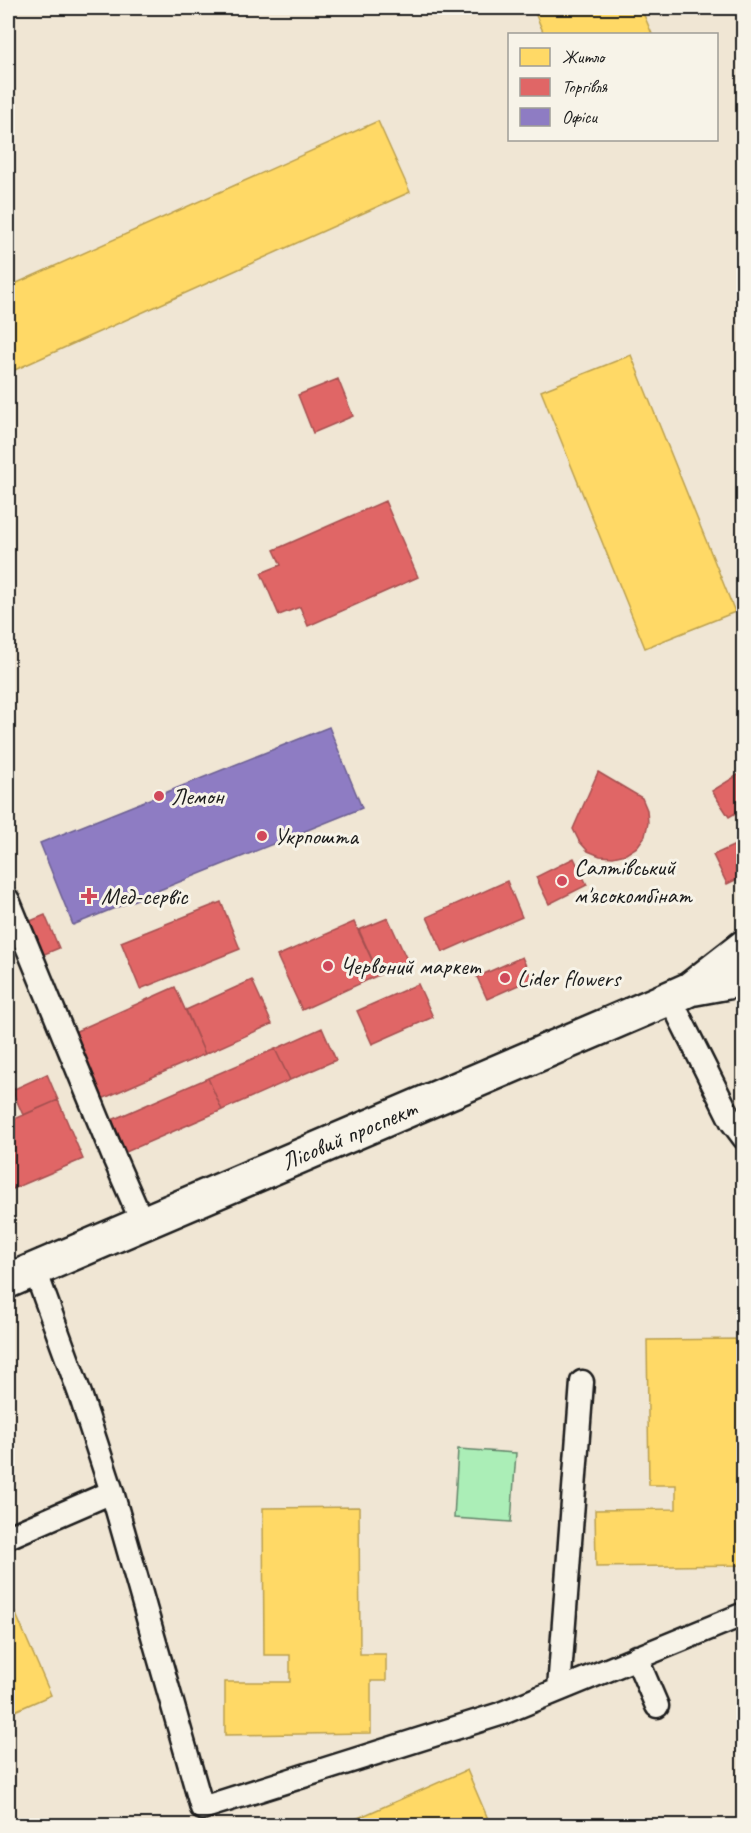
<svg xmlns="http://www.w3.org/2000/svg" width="751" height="1833" font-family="Caveat,sans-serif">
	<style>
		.green { fill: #abeeb7; stroke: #64856a; stroke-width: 1.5 }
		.homes { fill: #ffd966; stroke: #bba050; stroke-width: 1.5 }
		.shops { fill: #e06666; stroke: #a55050; stroke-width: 1.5 }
		.offices { fill: #8e7cc3; stroke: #6c5f91; stroke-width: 1.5 }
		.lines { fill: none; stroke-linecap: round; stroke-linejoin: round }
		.lane-casing { stroke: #1c1c1c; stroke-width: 27 }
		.secondary-casing { stroke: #1c1c1c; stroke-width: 38 }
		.lane { stroke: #f7f3e8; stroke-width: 22 }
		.secondary { stroke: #f7f3e8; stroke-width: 33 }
		.poi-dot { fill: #d1495b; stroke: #f7f3e8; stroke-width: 2 }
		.labels { text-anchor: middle; stroke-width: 6; stroke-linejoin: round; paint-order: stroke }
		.poi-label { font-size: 24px; fill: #1c1c1c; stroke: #f7f3e8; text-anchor: start }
		.street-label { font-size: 24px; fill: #1c1c1c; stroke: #f7f3e8 }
	</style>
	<rect width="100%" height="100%" fill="#f0e6d4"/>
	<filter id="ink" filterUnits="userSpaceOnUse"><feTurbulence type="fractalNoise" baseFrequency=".0167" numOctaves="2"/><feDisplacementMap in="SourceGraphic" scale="12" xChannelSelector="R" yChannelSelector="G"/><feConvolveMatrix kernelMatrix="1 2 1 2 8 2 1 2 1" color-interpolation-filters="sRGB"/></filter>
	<g filter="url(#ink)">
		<!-- green -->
		<path class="green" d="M 458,1449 L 516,1453 L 511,1522 L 454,1518 Z"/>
		<!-- homes -->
		<path class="homes" d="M 533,8 L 641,8 L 652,34 L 544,34 Z
			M 378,121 L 410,192 L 8,373 L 8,287 Z
			M 631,355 L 735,612 L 645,648 L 541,391 Z
			M 743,1339 L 744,1565 L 596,1567 L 595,1510 L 676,1509 L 676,1485 L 649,1485 L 647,1340 Z
			M 359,1507 L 360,1654 L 386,1654 L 386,1681 L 371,1681 L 371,1733 L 225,1735 L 225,1682 L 290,1682 L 290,1655 L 264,1655 L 263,1508 Z
			M 15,1612 L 51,1695 L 8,1714 L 8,1615 Z
			M 467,1770 L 491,1826 L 340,1826 Z"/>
		<!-- shops -->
		<path class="shops" d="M 338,379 L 353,416 L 313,433 L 298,395 Z
			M 385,501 L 418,577 L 308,626 L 300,607 L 279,615 L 261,573 L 281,565 L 274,550 Z
			M 744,771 L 744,808 L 729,817 L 712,791 Z
			M 598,772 L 642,798 L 647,810 L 648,823 L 645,836 L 637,847 L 626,854 L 613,857 L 600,856 L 588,851 L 579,841 L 573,829 Z
			M 744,841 L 744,876 L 727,884 L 713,855 Z
			M 574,858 L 587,885 L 549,904 L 536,877 Z
			M 507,881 L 522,917 L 443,952 L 427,917 Z
			M 221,902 L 240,949 L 140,989 L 121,942 Z
			M 45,915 L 59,948 L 42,955 L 28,922 Z
			M 388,918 L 408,962 L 379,975 L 359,930 Z
			M 354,922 L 379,975 L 302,1010 L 277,956 Z
			M 522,957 L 532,979 L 487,999 L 477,977 Z
			M 252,980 L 272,1024 L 205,1054 L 186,1010 Z
			M 418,984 L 433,1017 L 372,1044 L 357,1011 Z
			M 175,987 L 205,1054 L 102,1099 L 72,1033 Z
			M 322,1028 L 336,1060 L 290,1080 L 275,1049 Z
			M 275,1049 L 290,1080 L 222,1110 L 208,1078 Z
			M 47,1074 L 58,1100 L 23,1115 L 12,1090 Z
			M 208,1078 L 222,1110 L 126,1152 L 112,1120 Z
			M 58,1100 L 83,1159 L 8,1191 L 8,1122 Z"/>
		<!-- offices -->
		<path class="offices" d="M 329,727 L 362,808 L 73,925 L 40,843 Z"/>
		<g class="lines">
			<!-- lane casing -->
			<g class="lane-casing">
				<path id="lane" d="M 8,900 L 115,1160 L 143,1224
					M 670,998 L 732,1122 L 744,1138
					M 35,1270 L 80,1394 L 112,1492 L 202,1808 L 500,1714 L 744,1614
					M 8,1537 L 112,1492
					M 636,1657 L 657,1706
					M 559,1689 L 582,1382"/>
			</g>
			<!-- secondary casing -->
			<g class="secondary-casing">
				<path id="secondary" d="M 695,988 L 744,979
					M 8,1281 L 670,998 L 690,989 L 744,947"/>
			</g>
			<!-- lane -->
			<use href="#lane" class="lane"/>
			<!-- secondary -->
			<use href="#secondary" class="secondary"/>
		</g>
	</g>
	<!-- markers -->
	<g class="poi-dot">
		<circle cx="159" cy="796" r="6"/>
		<circle cx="262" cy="836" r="6"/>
		<circle cx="562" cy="881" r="6"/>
		<path d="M86 887h6v6h6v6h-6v6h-6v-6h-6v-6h6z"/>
		<circle cx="328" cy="966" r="6"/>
		<circle cx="505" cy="978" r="6"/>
	</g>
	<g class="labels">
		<!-- poi labels -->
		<g class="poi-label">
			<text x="171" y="804">Лемон</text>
			<text x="274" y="844">Укрпошта</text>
			<text x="574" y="875">Салтівський<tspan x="574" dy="28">м'ясокомбінат</tspan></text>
			<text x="101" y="904">Мед-сервіс</text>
			<text x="340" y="974">Червоний маркет</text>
			<text x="517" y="986">Lider flowers</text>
		</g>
		<!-- street labels -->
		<g class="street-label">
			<text transform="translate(349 1135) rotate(-23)" y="8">Лісовий проспект</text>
		</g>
	</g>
	<!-- margin -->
	<rect width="751" height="1833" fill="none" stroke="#f7f3e8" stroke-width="30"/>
	<rect x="15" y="15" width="721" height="1803" fill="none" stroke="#1c1c1c" stroke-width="2" filter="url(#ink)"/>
	<!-- legend -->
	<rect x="508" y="33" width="210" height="108" fill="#f7f3e8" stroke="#9f9d96" stroke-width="1.5"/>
	<rect x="520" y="48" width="30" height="18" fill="#ffd966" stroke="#9f9d96" stroke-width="1.5"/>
	<text x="562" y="63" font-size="18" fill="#1c1c1c">Житло</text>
	<rect x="520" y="78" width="30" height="18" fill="#e06666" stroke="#9f9d96" stroke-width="1.5"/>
	<text x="562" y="93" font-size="18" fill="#1c1c1c">Торгівля</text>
	<rect x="520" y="108" width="30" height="18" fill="#8e7cc3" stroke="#9f9d96" stroke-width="1.5"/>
	<text x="562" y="123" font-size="18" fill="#1c1c1c">Офіси</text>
</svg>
